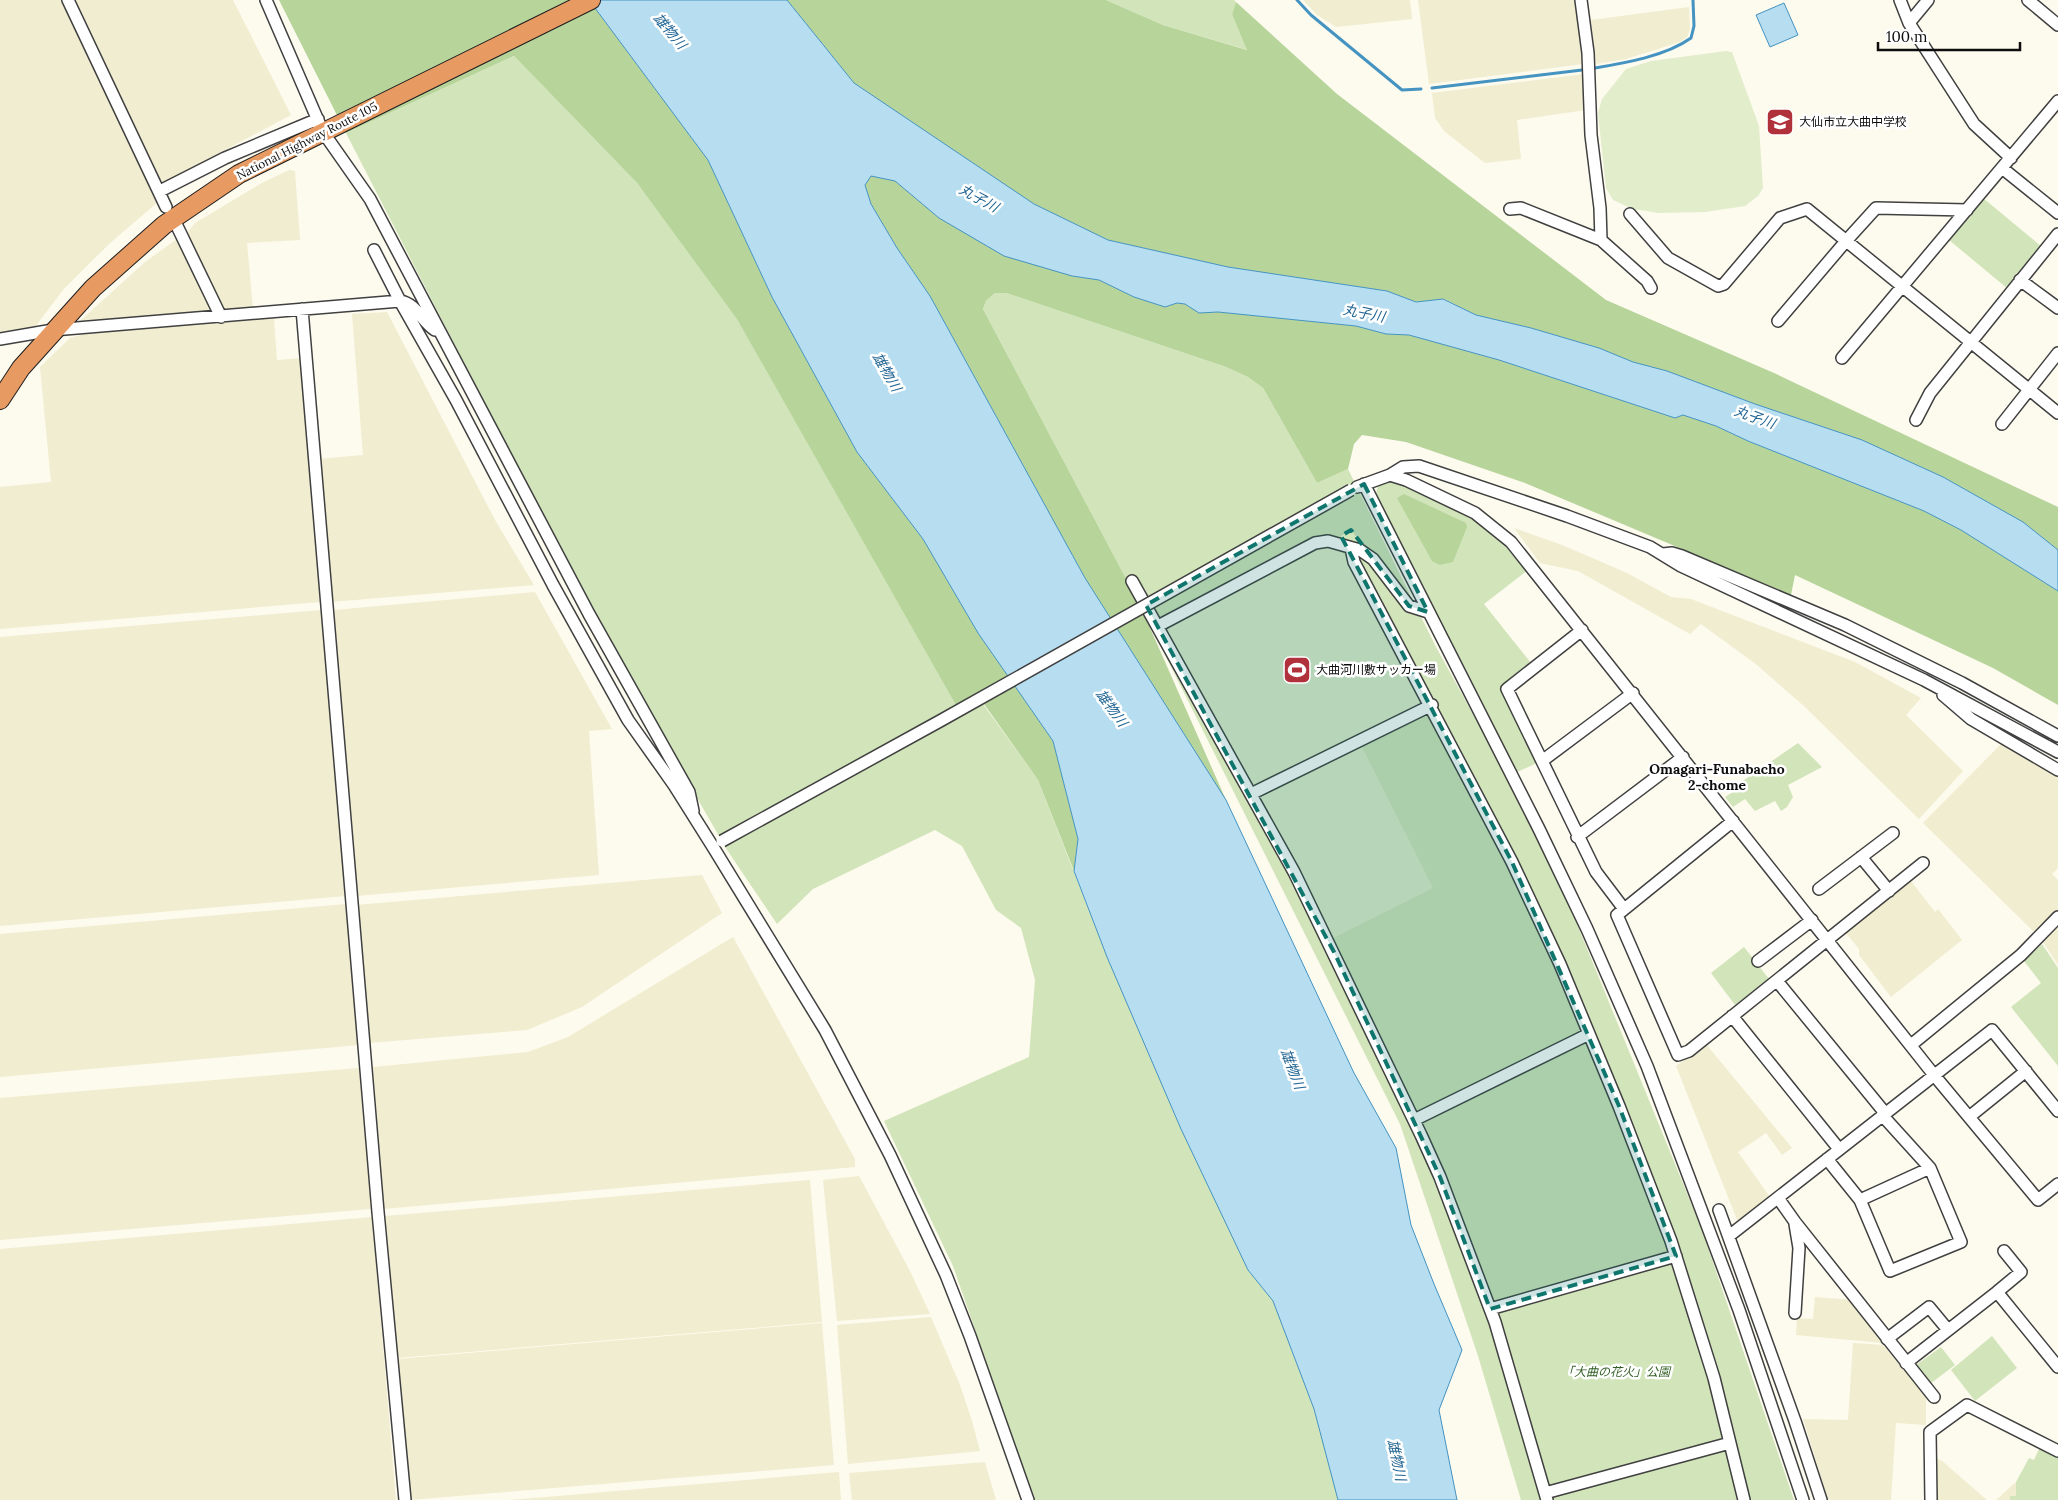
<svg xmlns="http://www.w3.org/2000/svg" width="2058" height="1500" font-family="Lora,'Noto Sans JP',serif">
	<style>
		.farmland { fill: #f1edd0 }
		.green { fill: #d2e5ba }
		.forest { fill: #b7d49b }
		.pitch { fill: #e2edcb }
		.water { fill: #b7ddf0; stroke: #4493c1 }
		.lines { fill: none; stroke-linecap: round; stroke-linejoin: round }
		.stream { stroke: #4493c1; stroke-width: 3 }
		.minor-casing { stroke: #404040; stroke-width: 14 }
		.highway-casing { stroke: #1e1e1e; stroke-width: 20 }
		.minor { stroke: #fff; stroke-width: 11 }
		.highway { stroke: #e79a62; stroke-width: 18 }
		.minor-bridge-casing { stroke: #404040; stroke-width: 14; stroke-linecap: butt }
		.minor-bridge { stroke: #fff; stroke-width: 11 }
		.marked { fill: #0f766e; fill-opacity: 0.2; stroke: #0f766e; stroke-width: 4; stroke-dasharray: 10 6; stroke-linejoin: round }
		.labels { text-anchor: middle; stroke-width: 5; stroke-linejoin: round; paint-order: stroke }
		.poi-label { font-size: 12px; fill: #0d0d0d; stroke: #fff; text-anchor: start }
		.street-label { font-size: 12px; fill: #0d0d0d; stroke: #fff }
		.park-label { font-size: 12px; font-style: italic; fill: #315e23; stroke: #fff }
		.water-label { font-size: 14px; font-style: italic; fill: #216593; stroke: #fff }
		.neighbourhood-label { font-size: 14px; font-weight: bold; fill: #0d0d0d; stroke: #fff }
	</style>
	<rect width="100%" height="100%" fill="#fdfaee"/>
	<!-- farmland -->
	<path class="farmland" d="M 0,0 L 64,0 L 159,201 L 109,244 L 63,290 L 35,327 L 0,335 Z
		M 74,0 L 233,0 L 291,115 L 163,183 L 158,177 Z
		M 1303,0 L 1410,0 L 1412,19 L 1336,27 L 1317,15 Z
		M 1418,0 L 1575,0 L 1583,64 L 1429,84 Z
		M 1689,7 L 1690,29 L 1687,37 L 1680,42 L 1626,59 L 1596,64 L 1591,20 Z
		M 1584,74 L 1586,110 L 1517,120 L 1521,159 L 1485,163 L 1444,131 L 1435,118 L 1432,93 Z
		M 289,170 L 295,171 L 300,240 L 247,243 L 253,309 L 226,311 L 221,307 L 186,234 L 195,223 L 260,184 Z
		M 177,239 L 213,308 L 212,311 L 83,323 L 80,321 L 145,262 Z
		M 387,312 L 495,520 L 534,585 L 331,602 L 319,459 L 363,455 L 352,314 Z
		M 274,318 L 277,360 L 302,358 L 320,602 L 0,629 L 0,487 L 51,482 L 40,367 L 70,338 L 84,334 Z
		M 1514,528 L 1562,545 L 1627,573 L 1671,597 L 1691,599 L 1855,662 L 1921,698 L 1906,715 L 1963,771 L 1919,819 L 1805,707 L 1757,665 L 1701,624 L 1690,634 L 1578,571 L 1540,563 Z
		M 535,592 L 612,729 L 589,731 L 599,875 L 356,896 L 334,610 Z
		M 321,610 L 346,896 L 0,926 L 0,637 Z
		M 2001,744 L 2058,776 L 2058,868 L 2052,874 L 2058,880 L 2058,910 L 2035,933 L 1923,823 Z
		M 702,875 L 722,913 L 582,1007 L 527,1030 L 368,1043 L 356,905 Z
		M 1910,880 L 1935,912 L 1938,909 L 1962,940 L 1891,997 L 1859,955 L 1859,949 L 1845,932 Z
		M 347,904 L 359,1045 L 0,1077 L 0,934 Z
		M 2058,926 L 2058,965 L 2043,942 Z
		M 733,937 L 855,1159 L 855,1167 L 383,1209 L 373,1067 L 528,1052 L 568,1037 Z
		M 1706,1044 L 1792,1148 L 1782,1155 L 1766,1133 L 1738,1152 L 1770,1197 L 1738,1222 L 1676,1066 Z
		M 359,1068 L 371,1209 L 0,1240 L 0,1098 Z
		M 859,1176 L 910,1271 L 930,1314 L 837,1321 L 823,1180 Z
		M 810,1180 L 822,1322 L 397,1358 L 385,1216 Z
		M 372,1217 L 396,1500 L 0,1500 L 0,1249 Z
		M 1815,1297 L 1853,1300 L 1864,1312 L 1864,1319 L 1883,1343 L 1796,1335 L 1797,1318 L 1813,1319 Z
		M 931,1317 L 960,1385 L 972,1421 L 980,1451 L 848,1464 L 837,1325 Z
		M 822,1323 L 834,1465 L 409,1500 L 397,1359 Z
		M 1853,1343 L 1883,1345 L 1926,1396 L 1926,1425 L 1896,1423 L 1891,1500 L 1828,1500 L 1803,1419 L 1848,1420 Z
		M 1933,1457 L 1942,1461 L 1987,1500 L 1935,1500 Z
		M 985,1462 L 996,1500 L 852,1500 L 849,1473 Z
		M 839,1472 L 841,1500 L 510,1500 Z
		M 2016,1482 L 2016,1496 L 2010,1496 L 2010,1500 L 1996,1500 Z"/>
	<!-- green -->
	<path class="green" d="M 1106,0 L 1234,0 L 1236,2 L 1232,14 L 1248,50 L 1163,25 Z
		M 514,56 L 637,183 L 737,318 L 962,716 L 983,704 L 1038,780 L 1107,957 L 1248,1270 L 1273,1301 L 1314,1409 L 1339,1500 L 1034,1500 L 953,1266 L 884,1121 L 1029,1057 L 1035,980 L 1021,928 L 996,910 L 962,846 L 935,830 L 813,889 L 777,924 L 727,850 L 604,636 L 346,133 Z
		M 1983,198 L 2042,247 L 2008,289 L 1949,240 Z
		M 995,293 L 1006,293 L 1226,367 L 1248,377 L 1263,388 L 1317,483 L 1348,469 L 1436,647 L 1516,792 L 1575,919 L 1702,1230 L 1794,1500 L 1521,1500 L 1478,1356 L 1400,1124 L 1139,603 L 983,309 L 986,301 Z
		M 1393,482 C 1431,495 1472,512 1502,541 C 1511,549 1519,561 1528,570 L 1484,604 L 1531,663 L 1501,687 L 1537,763 L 1515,773 L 1376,493 L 1378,486 L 1382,483 Z
		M 1798,743 L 1822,767 L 1788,785 L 1793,797 L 1787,807 L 1781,811 L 1775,801 L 1755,811 L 1745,799 L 1733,807 L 1725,797 L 1736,790 L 1734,787 Z
		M 2042,944 L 2058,968 L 2058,1066 L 2011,1007 L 2041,983 L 2024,961 Z
		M 1744,947 L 1769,979 L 1735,1005 L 1711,973 Z
		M 1992,1336 L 2017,1368 L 1975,1401 L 1951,1370 Z
		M 1941,1347 L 1955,1365 L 1930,1384 L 1916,1365 Z
		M 2040,1447 L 2058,1456 L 2058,1500 L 2010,1500 L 2010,1496 L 2016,1496 L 2016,1482 L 2029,1458 L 2034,1460 Z"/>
	<!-- forest -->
	<path class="forest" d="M 279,0 L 589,0 L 708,160 L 772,297 L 857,452 L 923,539 L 978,633 L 1053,741 L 1078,839 L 1074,871 L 1038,780 L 984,704 L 962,716 L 737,319 L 637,183 L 514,56 L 346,133 Z
		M 787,0 L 1106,0 L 1163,25 L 1247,50 L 1232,14 L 1236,2 L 1337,94 L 1606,300 L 1774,373 L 2058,507 L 2058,550 L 2023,522 L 1943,477 L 1862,440 L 1755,404 L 1667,371 L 1633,362 L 1599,348 L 1531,328 L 1476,315 L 1444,299 L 1416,302 L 1387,291 L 1228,267 L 1108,240 L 1034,204 L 854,83 Z
		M 871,176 L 895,181 L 939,218 L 1072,276 L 1099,280 L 1134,297 L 1165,307 L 1177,303 L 1185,304 L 1199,313 L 1218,312 L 1356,326 L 1386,334 L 1409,335 L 1499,360 L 1675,418 L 1683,415 L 1716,426 L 1748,441 L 1924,511 L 1961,530 L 2058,591 L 2058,705 L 1993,668 L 1795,575 L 1791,595 L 1525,483 L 1406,442 L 1362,435 L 1354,444 L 1348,469 L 1317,483 L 1263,388 L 1248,377 L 1226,367 L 1006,293 L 995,293 L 986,301 L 983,309 L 1139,603 L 1226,800 L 1085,578 L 930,296 L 897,248 L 871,204 L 865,185 Z
		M 1404,494 L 1466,523 L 1467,527 L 1453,562 L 1440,565 L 1432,561 L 1397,498 Z"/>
	<!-- pitch -->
	<path class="pitch" d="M 1726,51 L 1732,52 L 1759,126 L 1763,188 L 1758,196 L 1745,206 L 1705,212 L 1659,213 L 1633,209 L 1613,200 L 1606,188 L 1598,113 L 1602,99 L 1626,69 L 1651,61 Z
		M 1323,547 L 1339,549 L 1349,560 L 1426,704 L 1252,790 L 1167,635 L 1170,625 Z
		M 1362,747 L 1433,888 L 1331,939 L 1259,798 Z"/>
	<!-- water -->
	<path class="water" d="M 589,0 L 787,0 L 854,83 L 1034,204 L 1108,240 L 1228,267 L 1387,291 L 1416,302 L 1443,299 L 1476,315 L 1531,328 L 1599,348 L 1633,362 L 1667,371 L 1755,404 L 1862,440 L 1943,477 L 2023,522 L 2058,550 L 2058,591 L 1961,530 L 1924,511 L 1748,441 L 1716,426 L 1683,415 L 1675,418 L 1499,360 L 1409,335 L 1386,334 L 1356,326 L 1218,312 L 1199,313 L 1185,304 L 1177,303 L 1165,307 L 1134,297 L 1099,280 L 1072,276 L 1004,256 L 939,218 L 895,181 L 871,176 L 865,185 L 871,204 L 897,248 L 930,296 L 1085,578 L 1226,800 L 1354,1073 L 1396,1148 L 1411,1225 L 1434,1284 L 1462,1350 L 1439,1410 L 1457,1500 L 1338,1500 L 1314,1409 L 1273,1301 L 1248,1270 L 1181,1129 L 1107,957 L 1074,871 L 1078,839 L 1053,741 L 978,633 L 923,539 L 857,452 L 772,297 L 708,160 Z
		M 1784,3 L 1798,35 L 1770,47 L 1756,15 Z"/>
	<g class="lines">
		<!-- stream -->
		<path class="stream" d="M 1297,0 L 1311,15 L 1402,90 L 1421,89
			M 1595,68 C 1625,63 1666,56 1691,38 L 1694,26 L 1693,0
			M 1432,88 L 1582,70"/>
		<!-- minor casing -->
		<g class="minor-casing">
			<path id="minor" d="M 68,0 L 166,207
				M 266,0 L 323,132 L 370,199 L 589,614 L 689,792 L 693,811
				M 1581,0 L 1588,53 L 1591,135 L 1600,208 L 1601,240 L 1647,281 L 1651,288
				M 1900,0 L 1909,23 L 1974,124 L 2011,158
				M 2028,0 L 2058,25
				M 1909,23 L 1928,0
				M 2002,168 L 2058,213
				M 160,191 L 225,158 L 318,119
				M 1510,209 L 1521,208 L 1601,240
				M 1630,214 L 1668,258 L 1718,286 L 1724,284 L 1780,218 L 1807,209 L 2058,413
				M 177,226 L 221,317
				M 374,250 L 400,301 L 456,400 L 553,585 L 628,720 L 674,785 L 713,847 L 825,1030 L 890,1155 L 946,1275 L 970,1336 L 1028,1500
				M 2020,280 L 2058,308
				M 302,309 L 378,1212 L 405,1500
				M 1778,321 L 1846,241 L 1876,208 L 1967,210
				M 0,339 L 53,330 L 400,301 C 417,304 422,322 435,330
				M 1842,358 L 2058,101
				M 1916,420 L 1930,393 L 2058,234
				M 2002,424 L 2058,353
				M 1390,475 L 1403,467 L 1419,466 L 1567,516 L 1650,547 L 1681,566 L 1924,680 L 2058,752
				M 1364,484 L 1539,829 L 1587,929 L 1647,1066 L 1739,1310 L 1803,1500
				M 1357,487 L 1390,475 L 1406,480 L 1475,513 L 1511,542 L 1934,1075 L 2038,1200 L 2058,1184
				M 1351,548 L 1354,562 L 1512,862 L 1560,964 L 1619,1106 L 1671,1241 L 1714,1378 L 1744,1500
				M 1663,554 L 1672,553 L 1682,556 L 1845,625 L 1962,683 L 2058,736
				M 1132,581 L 1294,872 L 1421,1135 L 1440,1177 L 1495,1322 L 1547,1500
				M 1158,626 L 1315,543 L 1328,541 L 1360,550 L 1373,559 L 1409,606 L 1428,612
				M 1943,695 L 1971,719 L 2058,770
				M 1542,761 L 1507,689 L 1582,630
				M 1251,794 L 1432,705
				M 1733,821 L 1617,915 L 1678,1055 L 1689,1051 L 1923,863
				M 1577,837 L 1683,757
				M 1861,857 L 1889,891
				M 1819,889 L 1893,833
				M 1624,909 L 1596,872 L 1542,761 L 1633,693
				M 1758,961 L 1812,920
				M 1777,981 L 1885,1113
				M 1732,1016 L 1839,1149
				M 1911,1045 L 2021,955 L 2058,917
				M 1969,1117 L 2026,1071
				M 1414,1120 L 1589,1034
				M 1827,1159 L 1860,1200 L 1890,1271 L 1961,1242 L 1930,1168 L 1882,1115
				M 1778,1198 L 1795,1222 L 1934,1397
				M 1860,1200 L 1930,1168
				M 1719,1210 L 1795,1421 L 1821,1500
				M 1795,1224 L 1799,1248 L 1795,1313
				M 1729,1236 L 1992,1030 L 2058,1111
				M 1997,1292 L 2021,1272 L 2004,1251
				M 1490,1309 L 1676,1256
				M 1887,1339 L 1929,1307 L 1948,1330
				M 1906,1363 L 1997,1292 L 2058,1367
				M 1545,1493 L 1730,1443
				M 1931,1500 L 1930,1432 L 1967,1405 L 2058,1451"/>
		</g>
		<!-- highway casing -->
		<g class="highway-casing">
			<path id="highway" d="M 0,400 L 21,368 L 93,288 L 164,225 L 239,174 L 591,0"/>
		</g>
		<!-- minor -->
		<use href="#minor" class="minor"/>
		<!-- highway -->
		<use href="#highway" class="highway"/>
		<!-- minor-bridge casing -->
		<g class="minor-bridge-casing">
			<path id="minor-bridge" d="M 722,841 L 940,721 L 1351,490"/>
		</g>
		<!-- minor-bridge -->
		<use href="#minor-bridge" class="minor-bridge"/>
	</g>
	<!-- marked area -->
	<path class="marked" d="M 1364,484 L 1428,612 L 1409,606 L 1351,530 L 1341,536 L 1512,862 L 1619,1106 L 1676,1256 L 1490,1309 L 1440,1177 L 1334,952 L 1146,605 Z"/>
	<!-- icons -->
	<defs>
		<g id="school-square" transform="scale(1.4375)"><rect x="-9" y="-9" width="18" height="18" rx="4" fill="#b0313b" stroke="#fff"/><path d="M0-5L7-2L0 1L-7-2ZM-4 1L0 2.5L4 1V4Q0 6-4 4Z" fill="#fff"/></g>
		<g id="stadium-square" transform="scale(1.4375)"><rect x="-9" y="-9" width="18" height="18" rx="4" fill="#b0313b" stroke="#fff"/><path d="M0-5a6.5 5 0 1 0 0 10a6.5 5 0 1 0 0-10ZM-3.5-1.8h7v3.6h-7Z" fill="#fff"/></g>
	</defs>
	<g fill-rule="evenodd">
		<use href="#school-square" x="1780" y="122"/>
		<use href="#stadium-square" x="1297" y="670"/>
	</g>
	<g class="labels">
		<!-- poi labels -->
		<g class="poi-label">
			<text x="1799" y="126">大仙市立大曲中学校</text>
			<text x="1316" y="674">大曲河川敷サッカー場</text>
		</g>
		<!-- street labels -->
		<g class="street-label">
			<text transform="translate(307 141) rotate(-27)" y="4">National Highway Route 105</text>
		</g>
		<!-- park labels -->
		<g class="park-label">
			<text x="1616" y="1376">「大曲の花火」公園</text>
		</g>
		<!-- water labels -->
		<g class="water-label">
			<text transform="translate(670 31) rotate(50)" y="5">雄物川</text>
			<text transform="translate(979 198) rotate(29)" y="5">丸子川</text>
			<text transform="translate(1364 313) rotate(11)" y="5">丸子川</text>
			<text transform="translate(887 372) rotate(60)" y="5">雄物川</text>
			<text transform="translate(1755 417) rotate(20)" y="5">丸子川</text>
			<text transform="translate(1112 708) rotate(54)" y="5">雄物川</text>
			<text transform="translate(1293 1069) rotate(69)" y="5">雄物川</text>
			<text transform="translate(1397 1460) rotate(78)" y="5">雄物川</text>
		</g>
		<!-- neighbourhood labels -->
		<g class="neighbourhood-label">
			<text x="1717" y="774">Omagari-Funabacho<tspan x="1717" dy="16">2-chome</tspan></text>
		</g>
	</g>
	<!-- scale -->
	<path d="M1878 42v8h142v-8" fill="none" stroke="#0d0d0d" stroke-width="2.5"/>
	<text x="1886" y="42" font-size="15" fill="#0d0d0d" stroke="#ffffff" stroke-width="4" paint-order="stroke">100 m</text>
</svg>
